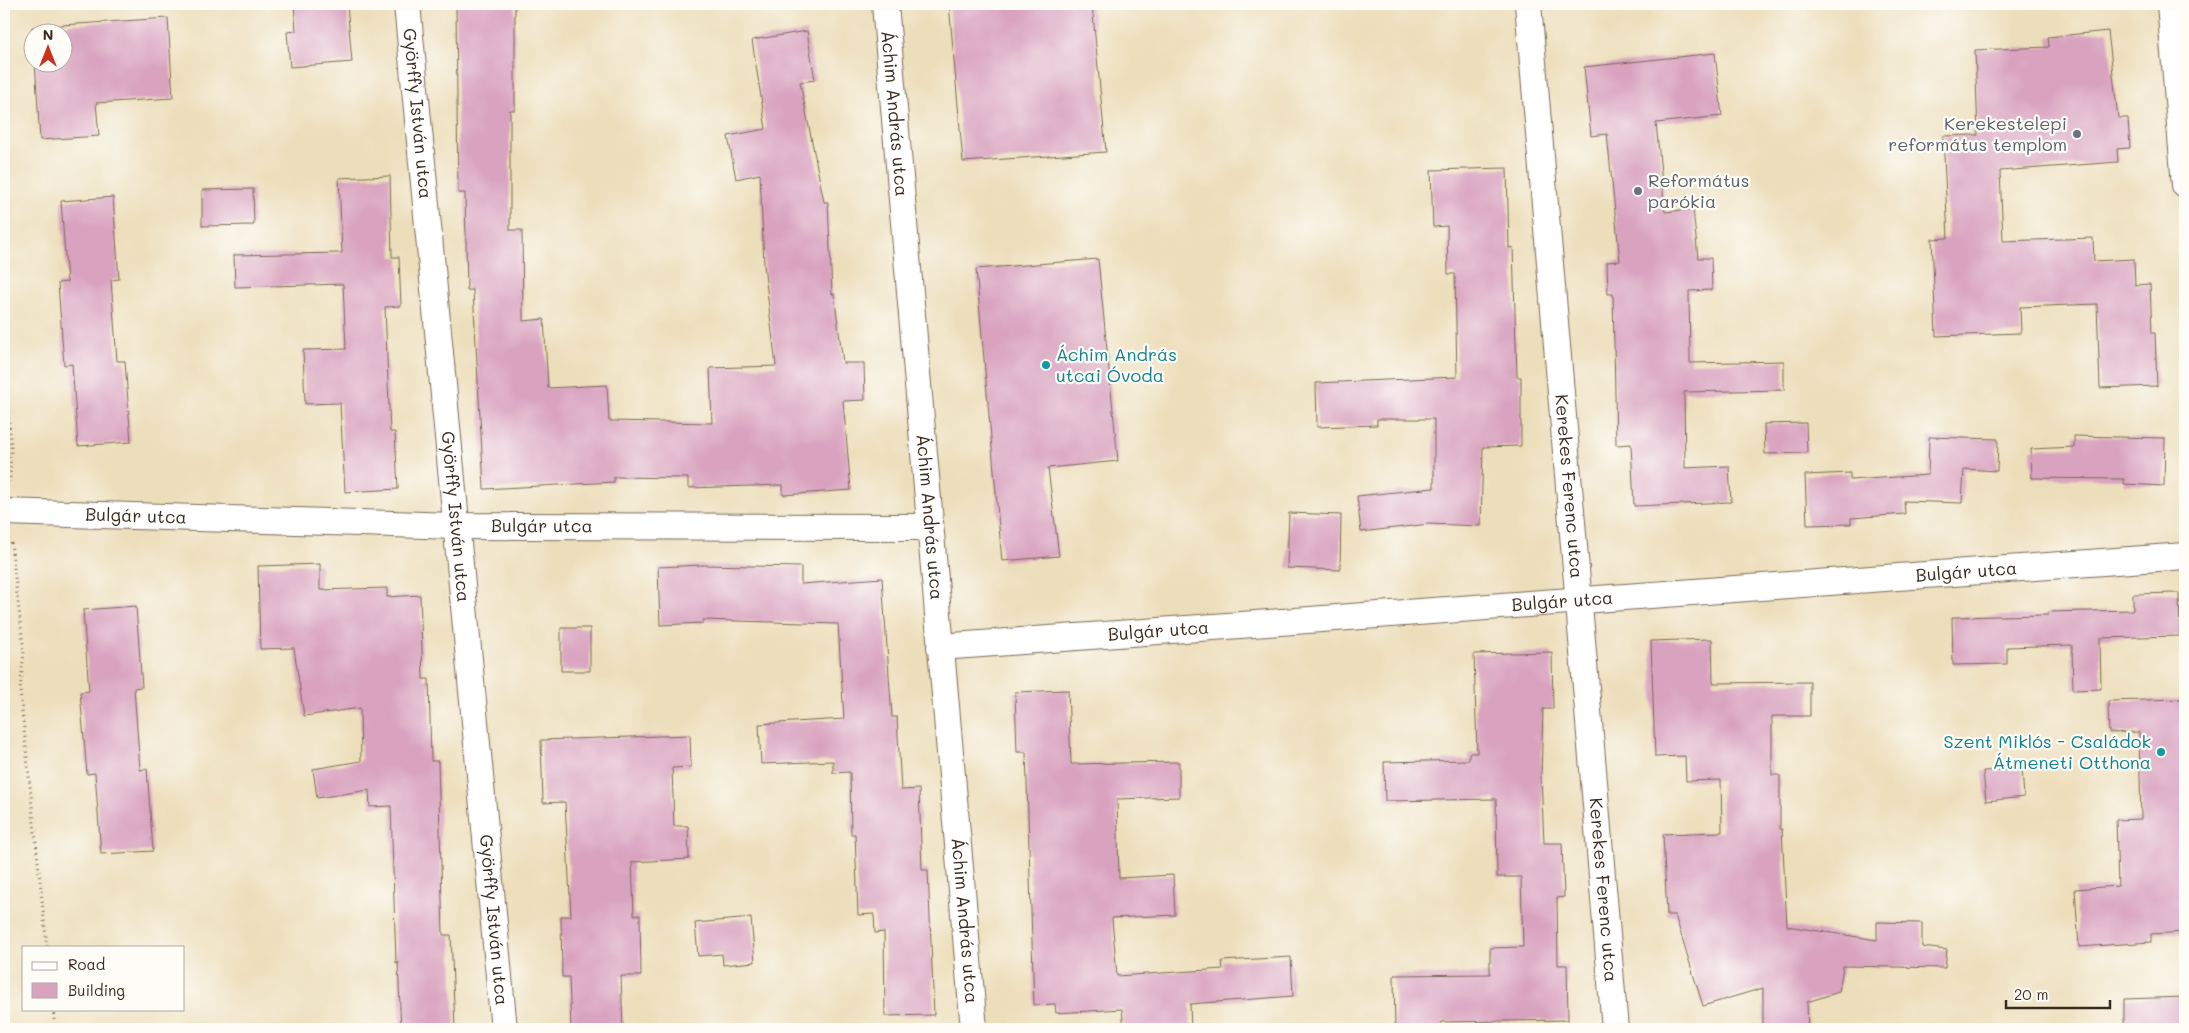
<svg xmlns="http://www.w3.org/2000/svg" width="2189" height="1033" font-family="Mali,sans-serif">
	<style>
		.building { fill: #d9a3c0 }
		.lines { fill: none; stroke-linecap: round; stroke-linejoin: round }
		.street-casing { stroke: #796955; stroke-width: 28 }
		.path { stroke: #796955; stroke-width: 3; stroke-dasharray: 1 4; stroke-linecap: butt }
		.street { stroke: #fff; stroke-width: 26 }
		.worship-dot { fill: #6b7280; stroke: #fdfcf7; stroke-width: 2 }
		.culture-dot { fill: #0f9aa8; stroke: #fdfcf7; stroke-width: 2 }
		.labels { text-anchor: middle; stroke-width: 4.5; stroke-linejoin: round; paint-order: stroke }
		.street-label { font-size: 18px; fill: #3b2a1e; stroke: #fdfcf7 }
		.worship-label { font-size: 18px; fill: #5b616d; stroke: #fdfcf7; text-anchor: end }
		.culture-label { font-size: 18px; fill: #0d838f; stroke: #fdfcf7; text-anchor: start }
	</style>
	<rect width="100%" height="100%" fill="#fdfcf7"/>
	<filter id="ink" filterUnits="userSpaceOnUse"><feTurbulence type="fractalNoise" baseFrequency=".02" numOctaves="2"/><feDisplacementMap in="SourceGraphic" scale="10" xChannelSelector="R" yChannelSelector="G"/><feConvolveMatrix kernelMatrix="1 2 1 2 8 2 1 2 1" color-interpolation-filters="sRGB"/></filter>
	<filter id="wash" filterUnits="userSpaceOnUse"><feTurbulence type="fractalNoise" baseFrequency=".0096" numOctaves="4" result="noise"/><feDisplacementMap in="SourceGraphic" scale="20" xChannelSelector="R" yChannelSelector="G"/><feGaussianBlur stdDeviation="1.12" result="paint"/><feColorMatrix in="noise" values="0 0 0 0 0 0 0 0 0 0 0 0 0 0 0 0 0 1.4 0 .05"/><feComposite in="paint" operator="in"/></filter>
	<g filter="url(#wash)">
		<rect width="100%" height="100%" fill="#eddebb"/>
		<g id="blocks">
			<!-- building -->
			<path class="building" d="M 294,4 L 347,4 L 352,62 L 290,67 L 287,32 L 296,31 Z
				M 456,4 L 515,4 L 515,110 L 510,110 L 510,230 L 522,230 L 523,321 L 544,319 L 548,388 L 607,385 L 609,421 L 712,423 L 710,368 L 776,366 L 764,265 L 760,174 L 736,179 L 728,136 L 766,129 L 752,40 L 807,31 L 815,80 L 800,82 L 824,202 L 828,202 L 832,294 L 834,294 L 843,363 L 864,363 L 865,400 L 843,401 L 851,490 L 783,495 L 783,485 L 688,488 L 688,478 L 614,477 L 614,482 L 484,489 L 473,290 L 467,290 L 465,193 L 458,193 Z
				M 949,4 L 1092,4 L 1106,152 L 963,162 Z
				M 168,18 L 173,98 L 96,103 L 99,136 L 40,140 L 35,62 L 62,62 L 62,32 L 33,32 L 32,27 Z
				M 2108,31 L 2118,118 L 2128,118 L 2130,148 L 2117,149 L 2118,162 L 2000,171 L 2003,241 L 2093,238 L 2094,261 L 2134,259 L 2135,285 L 2150,284 L 2152,333 L 2155,333 L 2157,386 L 2100,388 L 2097,304 L 2020,307 L 2021,333 L 1936,336 L 1932,239 L 1948,238 L 1943,136 L 1978,135 L 1975,50 L 2049,47 L 2048,37 Z
				M 1715,53 L 1722,116 L 1656,123 L 1665,212 L 1693,209 L 1698,258 L 1711,258 L 1712,290 L 1689,291 L 1690,363 L 1784,361 L 1784,390 L 1684,392 L 1685,468 L 1729,466 L 1731,502 L 1634,506 L 1631,444 L 1616,445 L 1613,294 L 1608,294 L 1607,262 L 1620,261 L 1607,134 L 1591,136 L 1584,67 Z
				M 1507,168 L 1509,248 L 1513,247 L 1517,377 L 1521,377 L 1521,446 L 1483,447 L 1481,526 L 1429,524 L 1361,532 L 1357,496 L 1434,488 L 1434,419 L 1377,419 L 1377,425 L 1317,427 L 1316,383 L 1457,377 L 1455,274 L 1448,274 L 1447,226 L 1433,227 L 1431,170 Z
				M 390,176 L 392,257 L 399,257 L 401,306 L 385,307 L 390,432 L 395,432 L 398,489 L 345,492 L 340,403 L 305,404 L 303,350 L 346,349 L 343,284 L 235,287 L 234,255 L 342,253 L 339,178 Z
				M 253,189 L 254,225 L 202,226 L 202,190 Z
				M 113,197 L 119,279 L 111,280 L 117,361 L 125,361 L 131,442 L 78,446 L 72,364 L 64,365 L 58,283 L 67,282 L 61,201 Z
				M 1098,259 L 1118,461 L 1048,468 L 1059,556 L 1002,561 L 976,269 Z
				M 1806,423 L 1807,453 L 1765,454 L 1764,424 Z
				M 2074,436 L 2165,438 L 2164,486 L 2124,484 L 2124,479 L 2032,478 L 2031,449 L 2074,447 Z
				M 1929,437 L 1998,439 L 1997,471 L 1964,469 L 1962,503 L 1904,501 L 1905,514 L 1851,518 L 1851,524 L 1807,525 L 1805,475 L 1850,473 L 1850,480 L 1928,475 Z
				M 1289,513 L 1341,515 L 1340,570 L 1287,568 Z
				M 320,564 L 320,590 L 387,588 L 387,597 L 420,595 L 423,679 L 429,679 L 431,761 L 438,761 L 443,935 L 451,935 L 455,1029 L 401,1029 L 398,962 L 396,963 L 391,806 L 370,807 L 369,790 L 317,798 L 313,769 L 361,761 L 360,708 L 304,716 L 294,648 L 260,649 L 258,566 Z
				M 703,565 L 801,567 L 801,584 L 882,578 L 892,717 L 897,717 L 901,790 L 919,789 L 922,870 L 928,870 L 934,1015 L 885,1016 L 884,932 L 875,933 L 874,914 L 858,915 L 855,834 L 851,834 L 850,772 L 833,773 L 833,761 L 761,764 L 759,724 L 844,719 L 838,624 L 703,620 L 703,623 L 660,625 L 658,567 Z
				M 2179,593 L 2180,636 L 2100,638 L 2101,689 L 2073,690 L 2072,645 L 2007,647 L 2007,664 L 1953,665 L 1952,617 L 2048,615 L 2048,612 L 2133,610 L 2133,594 Z
				M 136,606 L 142,687 L 134,688 L 140,770 L 147,769 L 153,851 L 101,854 L 95,773 L 87,774 L 80,692 L 89,691 L 83,610 Z
				M 561,628 L 590,628 L 590,671 L 561,671 Z
				M 1712,639 L 1713,683 L 1810,682 L 1810,716 L 1772,716 L 1772,775 L 1780,775 L 1780,829 L 1782,829 L 1787,926 L 1877,940 L 1877,922 L 1922,923 L 1922,947 L 1947,950 L 1945,968 L 1843,966 L 1839,992 L 1807,1002 L 1808,1029 L 1763,1029 L 1763,988 L 1703,1006 L 1675,915 L 1667,915 L 1663,834 L 1722,832 L 1721,780 L 1686,781 L 1685,756 L 1655,757 L 1651,641 Z
				M 1552,652 L 1553,709 L 1543,709 L 1541,777 L 1544,843 L 1562,843 L 1564,897 L 1557,898 L 1558,965 L 1567,965 L 1568,1020 L 1441,1022 L 1441,1029 L 1395,1029 L 1394,975 L 1490,974 L 1490,948 L 1523,947 L 1521,877 L 1497,877 L 1496,799 L 1385,801 L 1384,762 L 1469,760 L 1469,753 L 1477,753 L 1474,654 Z
				M 1068,690 L 1071,764 L 1179,762 L 1179,797 L 1117,799 L 1119,878 L 1173,875 L 1175,915 L 1112,918 L 1117,976 L 1223,969 L 1222,961 L 1291,957 L 1293,996 L 1190,1004 L 1191,1029 L 1124,1029 L 1122,1009 L 1056,1013 L 1055,1004 L 1034,1005 L 1026,752 L 1017,752 L 1015,692 Z
				M 2182,699 L 2185,824 L 2185,932 L 2151,934 L 2151,942 L 2079,947 L 2075,889 L 2118,886 L 2116,820 L 2141,819 L 2139,732 L 2109,733 L 2108,701 Z
				M 690,735 L 691,767 L 672,768 L 674,826 L 688,826 L 689,859 L 632,862 L 634,915 L 640,915 L 641,976 L 621,976 L 623,1029 L 571,1029 L 569,977 L 562,977 L 561,916 L 571,916 L 565,802 L 543,803 L 541,740 Z
				M 2022,769 L 2024,797 L 1986,801 L 1983,771 Z
				M 751,918 L 755,962 L 723,965 L 722,954 L 698,956 L 695,923 Z
				M 2185,997 L 2185,1029 L 2124,1029 L 2124,999 Z"/>
		</g>
	</g>
	<g filter="url(#ink)">
		<use href="#blocks" fill-opacity="0" stroke="#796955" stroke-width="1"/>
		<g class="lines">
			<!-- street casing -->
			<g class="street-casing">
				<g id="street">
					<path id="s1" d="M 407,4 L 504,1029"/>
					<path id="s2" d="M 885,4 L 974,1029"/>
					<path id="s3" d="M 1528,4 L 1615,1029"/>
					<path d="M 2170,4 L 2185,185"/>
					<path id="s4" d="M 4,512 L 455,526 L 929,527"/>
					<path id="s5" d="M 940,647 L 2185,556"/>
				</g>
			</g>
			<!-- path -->
			<path class="path" d="M 4,362 L 11,447 L 10,482
				M 11,543 L 24,652 L 20,691 L 47,947
				M 53,1009 L 55,1029"/>
			<!-- street -->
			<use href="#street" class="street"/>
		</g>
	</g>
	<!-- markers -->
	<g class="worship-dot">
		<circle cx="2077" cy="134" r="5"/>
		<circle cx="1638" cy="191" r="5"/>
	</g>
	<g class="culture-dot">
		<circle cx="1046" cy="365" r="5"/>
		<circle cx="2161" cy="752" r="5"/>
	</g>
	<g class="labels">
		<!-- street labels -->
		<g class="street-label">
			<text dy="6" stroke="none"><textPath href="#s1" startOffset="110">Györffy István utca</textPath></text>
			<text dy="6" stroke="none"><textPath href="#s2" startOffset="110">Áchim András utca</textPath></text>
			<text dy="6" stroke="none"><textPath href="#s3" startOffset="484">Kerekes Ferenc utca</textPath></text>
			<text dy="6" stroke="none"><textPath href="#s4" startOffset="132">Bulgár utca</textPath></text>
			<text dy="6" stroke="none"><textPath href="#s1" startOffset="515">Györffy István utca</textPath></text>
			<text dy="6" stroke="none"><textPath href="#s2" startOffset="515">Áchim András utca</textPath></text>
			<text dy="6" stroke="none"><textPath href="#s4" startOffset="538">Bulgár utca</textPath></text>
			<text dy="6" stroke="none"><textPath href="#s5" startOffset="1029">Bulgár utca</textPath></text>
			<text dy="6" stroke="none"><textPath href="#s5" startOffset="624">Bulgár utca</textPath></text>
			<text dy="6" stroke="none"><textPath href="#s5" startOffset="219">Bulgár utca</textPath></text>
			<text dy="6" stroke="none"><textPath href="#s3" startOffset="889">Kerekes Ferenc utca</textPath></text>
			<text dy="6" stroke="none"><textPath href="#s1" startOffset="920">Györffy István utca</textPath></text>
			<text dy="6" stroke="none"><textPath href="#s2" startOffset="920">Áchim András utca</textPath></text>
		</g>
		<!-- worship labels -->
		<g class="worship-label">
			<text x="2067" y="130">Kerekestelepi<tspan x="2067" dy="21">református templom</tspan></text>
			<text x="1648" y="187" text-anchor="start">Református<tspan x="1648" dy="21">parókia</tspan></text>
		</g>
		<!-- culture labels -->
		<g class="culture-label">
			<text x="1056" y="361">Áchim András<tspan x="1056" dy="21">utcai Óvoda</tspan></text>
			<text x="2151" y="748" text-anchor="end">Szent Miklós - Családok<tspan x="2151" dy="21">Átmeneti Otthona</tspan></text>
		</g>
	</g>
	<!-- margin -->
	<rect width="2189" height="1033" fill="none" stroke="#fdfcf7" stroke-width="20"/>
	<!-- legend -->
	<rect x="22" y="946" width="162" height="65" fill="#fdfcf7" stroke="#afa8a0"/>
	<rect x="32" y="962" width="25" height="8" fill="#ffffff" stroke="#afa8a0"/>
	<text x="68" y="970" font-size="15" fill="#3b2a1e">Road</text>
	<rect x="32" y="983" width="25" height="15" fill="#d9a3c0" stroke="#afa8a0"/>
	<text x="68" y="996" font-size="15" fill="#3b2a1e">Building</text>
	<!-- north arrow -->
	<g transform="translate(48 48)"><circle r="24" fill="#fdfcf7" stroke="#afa8a0"/>
	<path d="M0-4L9 19L0 12L-9 19Z" fill="#c8321e"/>
	<text y="-8" font-size="14" font-weight="bold" text-anchor="middle" fill="#3b2a1e">N</text>
	</g>
	<!-- scale -->
	<path d="M2006 1000v8h104v-8" fill="none" stroke="#3b2a1e" stroke-width="2.5"/>
	<text x="2014" y="1000" font-size="15" fill="#3b2a1e" stroke="#fdfcf7" stroke-width="4" paint-order="stroke">20 m</text>
</svg>
